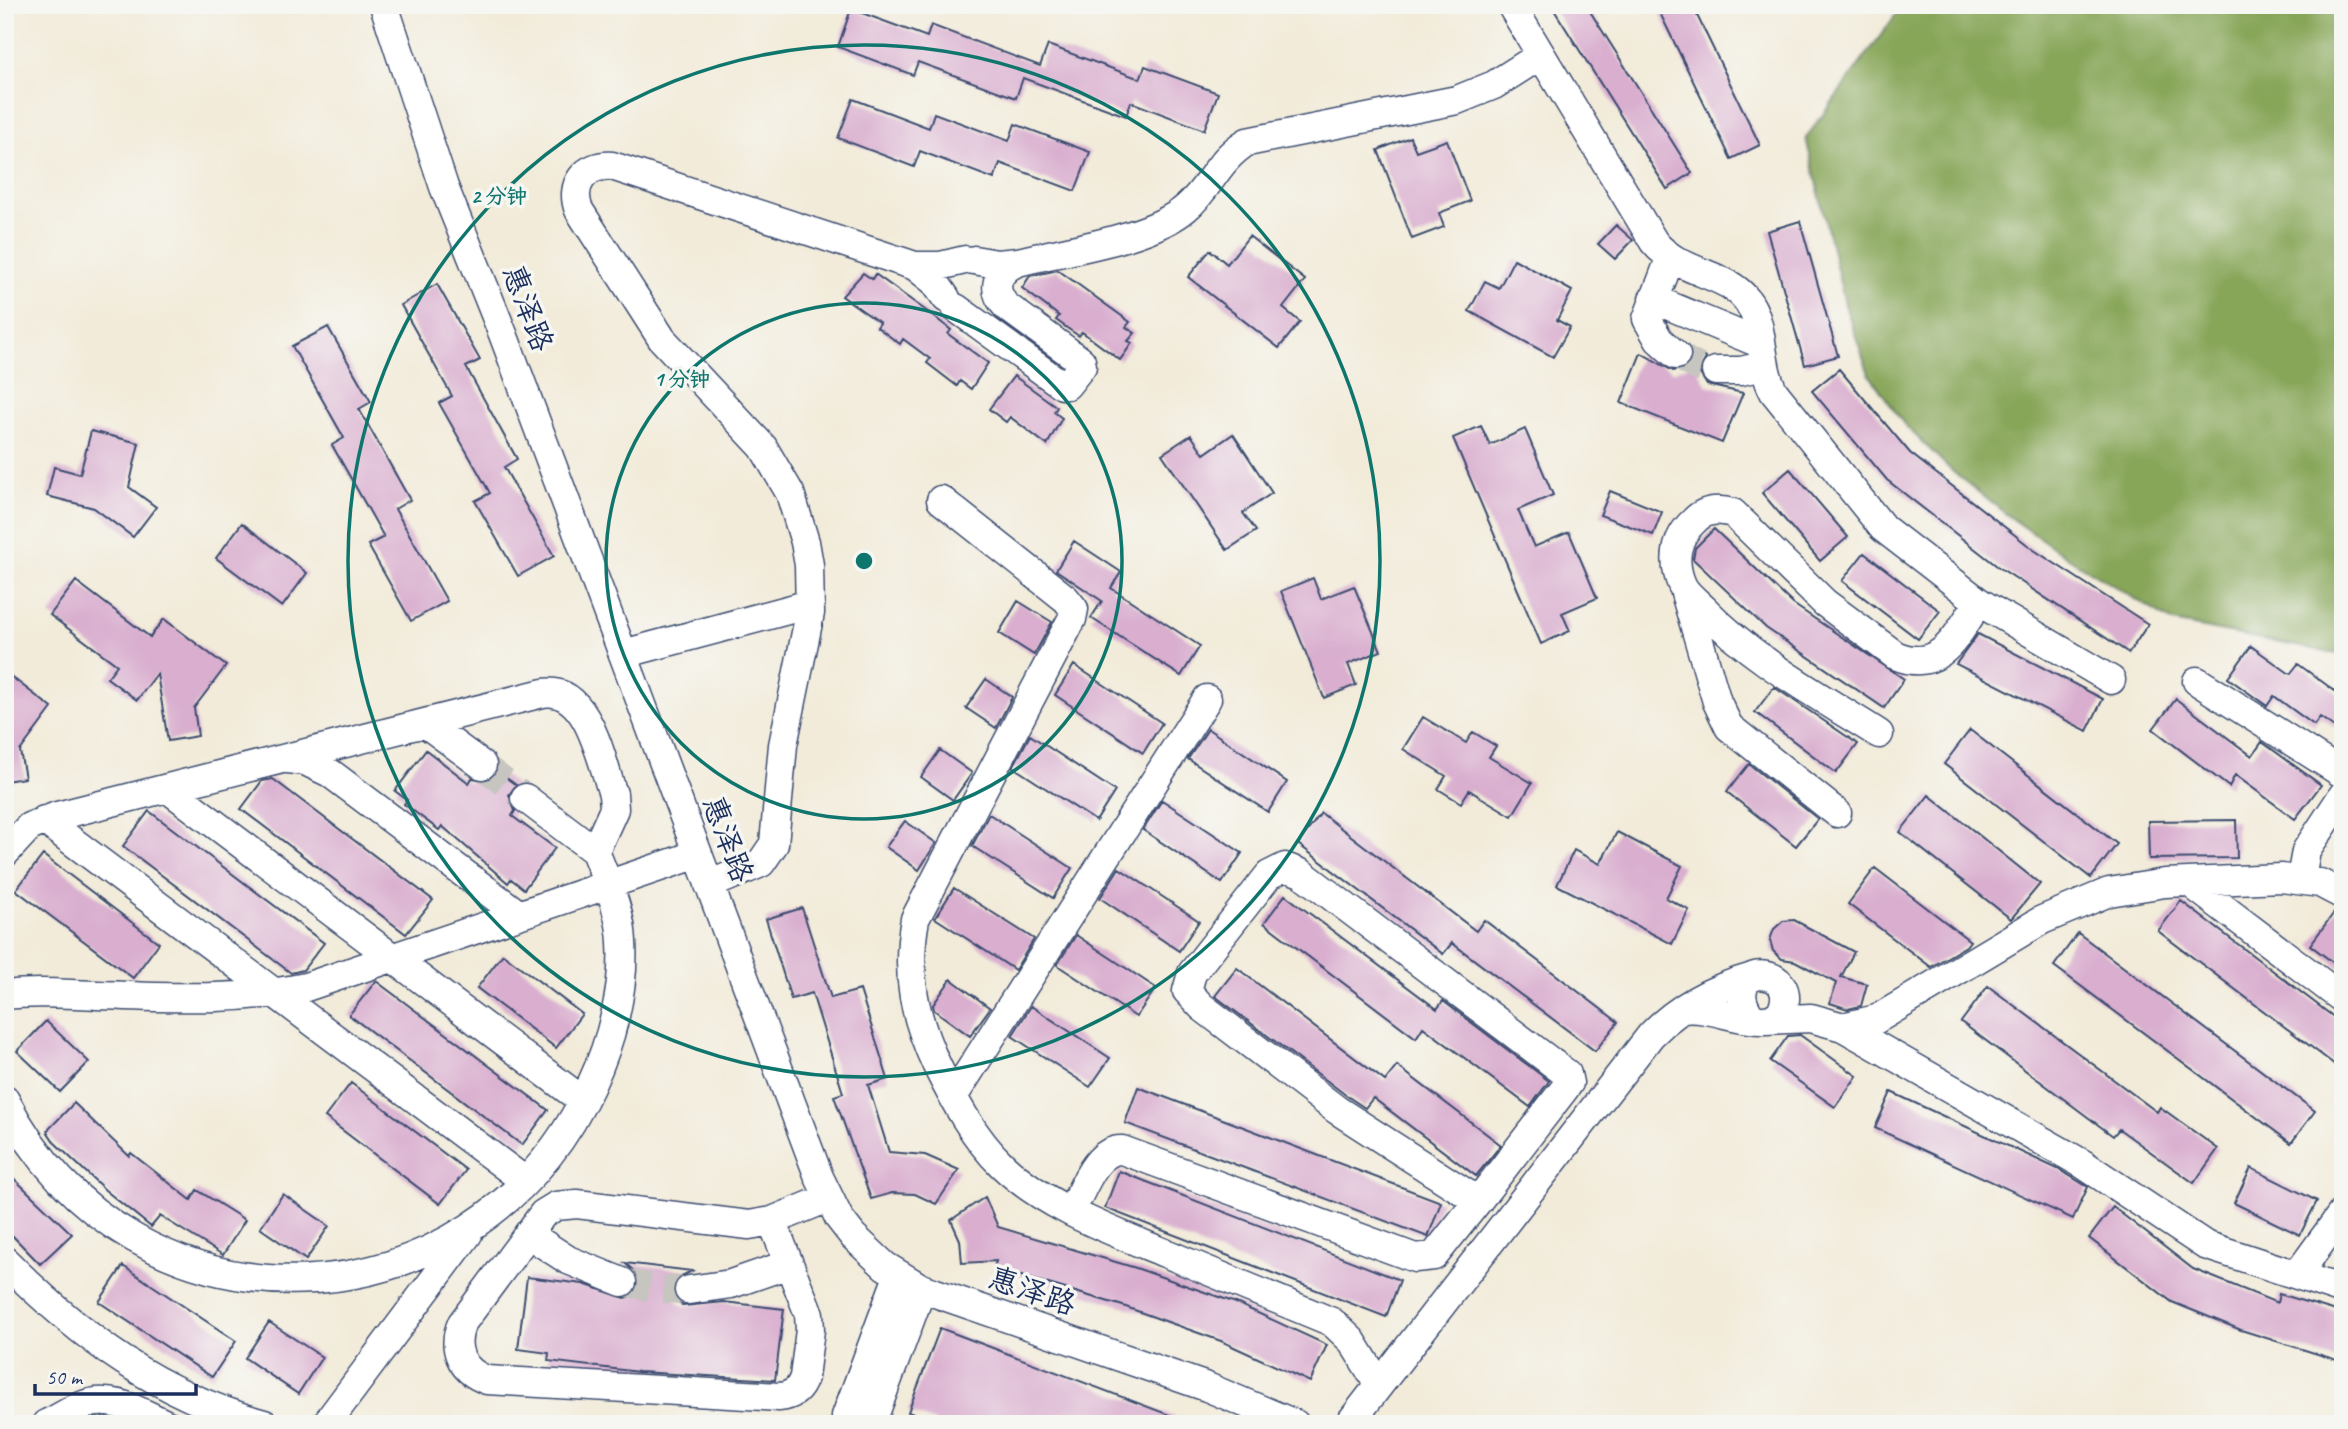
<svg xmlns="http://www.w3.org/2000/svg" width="2348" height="1429" font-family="Caveat,'LXGW WenKai TC',sans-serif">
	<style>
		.forest { fill: #87a659; stroke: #516a5c; stroke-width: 2 }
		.building { fill: #d9aecf }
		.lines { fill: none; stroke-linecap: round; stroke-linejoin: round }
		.minor-tunnel { stroke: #c7c5c0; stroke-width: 28; stroke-dasharray: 28 14; stroke-linecap: butt }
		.minor-casing { stroke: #3b4b70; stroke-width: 31 }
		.minor { stroke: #fff; stroke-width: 28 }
		.ring { fill: none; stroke: #0f766e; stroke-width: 3.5 }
		.labels { text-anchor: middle; stroke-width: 7; stroke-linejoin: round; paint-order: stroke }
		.street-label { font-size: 30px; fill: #1b2f5e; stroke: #f6f6f2 }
		.centre { fill: #0f766e; stroke: #f6f6f2; stroke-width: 3.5 }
		.ring-label { font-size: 21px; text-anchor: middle; font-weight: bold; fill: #0f766e; stroke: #f6f6f2; stroke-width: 7; stroke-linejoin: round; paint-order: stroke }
	</style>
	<rect width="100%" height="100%" fill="#f6f6f2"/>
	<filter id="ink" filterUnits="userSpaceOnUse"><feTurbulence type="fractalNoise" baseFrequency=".0143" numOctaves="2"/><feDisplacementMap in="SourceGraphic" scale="14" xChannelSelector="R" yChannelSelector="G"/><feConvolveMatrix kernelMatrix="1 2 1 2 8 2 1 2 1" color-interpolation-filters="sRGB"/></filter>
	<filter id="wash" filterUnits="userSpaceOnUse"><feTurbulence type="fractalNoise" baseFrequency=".00686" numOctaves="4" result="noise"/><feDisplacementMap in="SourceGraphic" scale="28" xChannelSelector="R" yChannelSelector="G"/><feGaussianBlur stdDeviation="1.57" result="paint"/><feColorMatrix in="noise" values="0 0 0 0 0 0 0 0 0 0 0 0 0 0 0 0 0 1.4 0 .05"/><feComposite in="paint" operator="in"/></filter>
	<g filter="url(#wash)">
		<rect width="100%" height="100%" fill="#f2ebd9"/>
		<!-- forest -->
		<path class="forest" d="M 1903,5 L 2343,5 L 2343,655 L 2173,622 L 2070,559 L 2010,517 L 1953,472 L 1904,424 L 1869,374 L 1846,308 L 1806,138 Z"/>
		<g id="blocks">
			<!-- building -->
			<path class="building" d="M 1551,5 L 1586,5 L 1692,173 L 1667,189 Z
				M 1656,5 L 1692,5 L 1760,145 L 1731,159 Z
				M 851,9 L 927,37 L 931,25 L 1040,66 L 1048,45 L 1140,79 L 1145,66 L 1218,93 L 1204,130 L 1131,102 L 1126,116 L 1023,78 L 1016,98 L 918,62 L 913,75 L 838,47 Z
				M 853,99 L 929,128 L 934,113 L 1009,141 L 1015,124 L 1090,152 L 1075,191 L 1000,163 L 994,179 L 920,151 L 914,167 L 838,138 Z
				M 1410,137 L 1416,151 L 1447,140 L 1470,201 L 1439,213 L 1444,227 L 1412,239 L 1378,150 Z
				M 1800,221 L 1838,356 L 1805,365 L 1767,231 Z
				M 1616,225 L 1633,240 L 1615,259 L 1598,244 Z
				M 1249,236 L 1305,280 L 1283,308 L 1300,322 L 1279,348 L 1188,277 L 1210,250 L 1227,264 Z
				M 1514,259 L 1572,291 L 1557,320 L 1570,327 L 1553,357 L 1469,311 L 1485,281 L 1499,288 Z
				M 1058,270 L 1130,322 L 1126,327 L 1135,333 L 1128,341 L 1132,343 L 1120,360 L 1082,332 L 1079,336 L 1067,328 L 1056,320 L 1059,316 L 1022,288 L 1030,276 Z
				M 863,273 L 872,279 L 875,274 L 932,315 L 951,330 L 948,334 L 988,363 L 971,389 L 960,381 L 957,386 L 927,363 L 930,359 L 903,339 L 900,344 L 877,327 L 880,323 L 842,296 Z
				M 437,284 L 480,360 L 466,367 L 517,459 L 504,467 L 554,556 L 518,576 L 475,501 L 490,493 L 439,403 L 452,396 L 401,305 Z
				M 328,327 L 371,402 L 359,409 L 410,500 L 395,509 L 447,601 L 411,621 L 368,545 L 384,537 L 332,445 L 344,438 L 292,346 Z
				M 1692,352 L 1706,358 L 1699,372 L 1707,385 L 1743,393 L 1722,443 L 1621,403 L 1641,353 L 1673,371 L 1688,366 Z
				M 1839,369 L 1910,453 L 2034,550 L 2148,624 L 2129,653 L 1997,566 L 1887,480 L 1812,391 Z
				M 1014,376 L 1057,407 L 1054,412 L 1062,418 L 1047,445 L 1010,417 L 1006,422 L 989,409 Z
				M 1481,426 L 1490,445 L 1525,429 L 1553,495 L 1518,510 L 1526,529 L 1534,547 L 1569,532 L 1597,598 L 1562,613 L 1570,631 L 1541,644 L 1453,438 Z
				M 91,431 L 139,443 L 129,487 L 156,507 L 133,537 L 94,508 L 47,496 L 54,467 L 80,474 Z
				M 1233,434 L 1272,493 L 1243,513 L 1256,531 L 1227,550 L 1162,454 L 1191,435 L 1204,454 Z
				M 1790,469 L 1848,537 L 1820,561 L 1762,493 Z
				M 1610,491 L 1662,512 L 1653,535 L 1600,515 Z
				M 242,523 L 307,573 L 282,607 L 216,558 Z
				M 1714,529 L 1793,604 L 1904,679 L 1884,708 L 1766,628 L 1693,559 L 1695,548 Z
				M 1074,541 L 1121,572 L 1111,588 L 1200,646 L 1181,676 L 1091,618 L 1102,601 L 1056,570 Z
				M 1864,553 L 1940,611 L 1918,639 L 1842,581 Z
				M 1313,578 L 1321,599 L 1354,586 L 1381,651 L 1348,664 L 1356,685 L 1324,698 L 1281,591 Z
				M 76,581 L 150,637 L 164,619 L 226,666 L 194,708 L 198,736 L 168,741 L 157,674 L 137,700 L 107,678 L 117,665 L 50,615 Z
				M 1018,601 L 1052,622 L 1034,655 L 999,633 Z
				M 1978,634 L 2103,699 L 2087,731 L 1956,664 Z
				M 2251,646 L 2290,674 L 2298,664 L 2343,697 L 2343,733 L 2320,717 L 2314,725 L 2274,696 L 2267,706 L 2228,678 Z
				M 1074,665 L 1162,723 L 1143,753 L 1055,695 Z
				M 5,672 L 52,708 L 20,751 L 25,778 L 5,781 Z
				M 986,679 L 1012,697 L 996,728 L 966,708 Z
				M 1774,687 L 1858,744 L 1836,773 L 1755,712 Z
				M 2176,699 L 2252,756 L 2262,742 L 2321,785 L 2295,819 L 2235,775 L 2229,787 L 2153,729 Z
				M 1423,717 L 1466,743 L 1473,732 L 1496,746 L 1489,757 L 1532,783 L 1512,816 L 1469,790 L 1461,803 L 1438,789 L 1446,776 L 1403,749 Z
				M 1208,729 L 1287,782 L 1268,812 L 1188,759 Z
				M 1970,730 L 2117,844 L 2091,878 L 1944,764 Z
				M 1030,735 L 1115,791 L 1096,821 L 1013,767 Z
				M 426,750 L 469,783 L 472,778 L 488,780 L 497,771 L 516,785 L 509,795 L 515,811 L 512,816 L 555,848 L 524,889 L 511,879 L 508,883 L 442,826 L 439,830 L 404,804 L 407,800 L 395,791 Z
				M 940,750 L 972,773 L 953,800 L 921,777 Z
				M 1749,764 L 1818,819 L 1796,846 L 1727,792 Z
				M 273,779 L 433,900 L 406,934 L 241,809 L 262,781 Z
				M 1929,795 L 2040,884 L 2011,919 L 1900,832 Z
				M 1162,800 L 1242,853 L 1222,883 L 1143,830 Z
				M 149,811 L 324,943 L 303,970 L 291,973 L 123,846 Z
				M 1321,813 L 1476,931 L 1484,920 L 1618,1022 L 1595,1051 L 1452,943 L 1443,954 L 1298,844 Z
				M 989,814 L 1072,868 L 1053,898 L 972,846 Z
				M 2236,820 L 2237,858 L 2149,859 L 2148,821 Z
				M 905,821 L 936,843 L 919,870 L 886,847 Z
				M 1617,832 L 1682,866 L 1666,898 L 1689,910 L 1672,944 L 1557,885 L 1574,850 L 1600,864 Z
				M 43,855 L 159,943 L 133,978 L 16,890 Z
				M 1119,868 L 1199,921 L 1179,951 L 1100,898 Z
				M 1875,868 L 1970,941 L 1966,946 L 1931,967 L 1848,904 Z
				M 954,888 L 1034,939 L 1015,970 L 935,918 Z
				M 1285,895 L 1437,1009 L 1443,1001 L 1549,1081 L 1530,1107 L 1423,1027 L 1416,1038 L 1264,923 Z
				M 2181,901 L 2343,1024 L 2343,1071 L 2158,931 Z
				M 802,908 L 831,998 L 860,990 L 888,1079 L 868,1085 L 889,1152 L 925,1155 L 959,1170 L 936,1204 L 915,1194 L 892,1193 L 871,1199 L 834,1096 L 843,1093 L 812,993 L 791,999 L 766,919 Z
				M 2336,910 L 2343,911 L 2343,970 L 2310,945 Z
				M 1794,920 L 1854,952 L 1841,977 L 1867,984 L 1861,1006 L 1848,1009 L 1830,1003 L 1836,983 L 1795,961 L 1782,959 L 1773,951 L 1770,940 L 1774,929 L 1783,921 Z
				M 2078,933 L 2315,1111 L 2291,1143 L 2054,966 Z
				M 1076,935 L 1156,988 L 1136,1017 L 1057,965 Z
				M 503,954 L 582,1014 L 556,1048 L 477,988 Z
				M 1237,968 L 1385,1081 L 1397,1066 L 1501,1145 L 1476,1176 L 1373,1098 L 1365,1108 L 1347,1096 L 1215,996 Z
				M 951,979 L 990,1008 L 970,1036 L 934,1010 L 933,1005 Z
				M 376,981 L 548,1110 L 522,1145 L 349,1015 Z
				M 1988,986 L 2157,1112 L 2160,1107 L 2218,1149 L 2194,1183 L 2119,1129 L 2113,1136 L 1961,1022 Z
				M 1031,1006 L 1110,1058 L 1090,1087 L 1012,1036 Z
				M 46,1021 L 89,1062 L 60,1092 L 17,1051 Z
				M 1800,1035 L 1857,1076 L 1835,1107 L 1770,1061 L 1788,1036 Z
				M 351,1083 L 466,1170 L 440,1204 L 325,1117 Z
				M 1138,1087 L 1441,1202 L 1428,1237 L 1125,1123 Z
				M 1891,1092 L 2060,1170 L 2088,1187 L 2073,1219 L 1875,1128 Z
				M 74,1103 L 129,1156 L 131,1153 L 191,1200 L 197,1190 L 245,1220 L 223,1255 L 160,1216 L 151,1227 L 105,1190 L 55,1143 L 47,1131 Z
				M 2251,1168 L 2317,1201 L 2300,1235 L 2234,1203 Z
				M 5,1170 L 72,1234 L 40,1264 L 5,1228 Z
				M 1119,1171 L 1400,1280 L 1386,1317 L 1105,1208 Z
				M 283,1194 L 329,1226 L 306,1260 L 260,1228 Z
				M 985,1197 L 998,1227 L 1136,1268 L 1236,1303 L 1327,1345 L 1310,1382 L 1221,1341 L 1123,1306 L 994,1268 L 996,1261 L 962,1263 L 960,1240 L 951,1220 Z
				M 2113,1207 L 2193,1269 L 2277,1303 L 2279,1294 L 2343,1313 L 2343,1362 L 2241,1330 L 2172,1302 L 2089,1238 Z
				M 625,1263 L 692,1271 L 679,1277 L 673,1284 L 676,1300 L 683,1306 L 724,1302 L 784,1309 L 775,1380 L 639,1372 L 548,1361 L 549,1353 L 518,1349 L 527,1277 L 583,1284 L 625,1298 L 633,1295 L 638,1280 L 635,1272 Z
				M 123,1266 L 236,1341 L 212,1377 L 99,1302 Z
				M 269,1322 L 322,1357 L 298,1394 L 245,1358 Z
				M 940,1328 L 1188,1422 L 1187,1424 L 940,1424 L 908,1412 Z"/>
		</g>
	</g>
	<g filter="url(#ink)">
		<use href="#blocks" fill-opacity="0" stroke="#3b4b70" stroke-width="2"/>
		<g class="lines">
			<!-- minor-tunnel -->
			<path class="minor-tunnel" d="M 1676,355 L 1698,367 L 1716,371
				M 482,765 L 525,798
				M 622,1282 L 658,1289 L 689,1290"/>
			<!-- minor casing -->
			<g class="minor-casing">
				<path id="minor" d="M 384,5 L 444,187 L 503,334 L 819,1177 L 839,1218 L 853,1236 L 885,1266 L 921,1288 L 1207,1387 L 1295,1424
					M 1511,5 L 1654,242 C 1680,274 1725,272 1746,299 C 1766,323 1758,364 1774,392 L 1883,528 L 1979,602 L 2111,680
					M 1670,259 L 1647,319 L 1659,340 L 1676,355
					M 974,260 L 997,264 L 1018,262 C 1065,250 1150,239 1186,208 C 1210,188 1218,159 1247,142 L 1457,100 L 1494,85 L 1541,55
					M 915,266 L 934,281 L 946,298
					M 1653,299 L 1759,343
					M 956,308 L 1062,385 L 1067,385 L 1082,366 L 1081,361 L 1006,306 C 990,289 997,270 1018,262
					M 1716,371 L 1741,371 L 1763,366
					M 941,500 L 1066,599 L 1074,609 L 1072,619 L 915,919 C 905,974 914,1018 938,1068 C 955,1102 974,1138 1002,1165 C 1046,1207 1109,1230 1165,1253 C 1221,1276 1276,1299 1332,1322 L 1352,1341 L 1379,1385
					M 1685,593 L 1717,702 L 1729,727 L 1837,813
					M 623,654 L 810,604
					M 2197,681 L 2343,774
					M 425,723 L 482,765
					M 1879,734 C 1818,695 1754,661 1704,609 C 1697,602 1686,594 1682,585 C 1672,562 1675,538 1694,521 C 1705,509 1718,509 1733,513 L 1825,603 L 1895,655 C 1941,675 1957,634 1979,602
					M 288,759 L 305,761 L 330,773 L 518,914
					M 167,788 L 583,1101
					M 525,798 L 595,851
					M 44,820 L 525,1181
					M 5,853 L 29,827 L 57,816 L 543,693 C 588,686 601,760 613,794 L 614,809 L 595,851 C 606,880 621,911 622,942 C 625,990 611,1042 591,1085 C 476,1336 131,1348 5,1100
					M 2301,879 L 2306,851 L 2343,795
					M 2189,882 L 2343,999
					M 709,885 L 761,863 L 774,844 L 783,745 L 810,613 L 809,565 L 805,542 L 790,493 L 763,447 L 662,339 L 579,210 C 569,185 585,164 612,166 L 915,266 L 940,266 L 965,260
					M 5,995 C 36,991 66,994 97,995 C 168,997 236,1002 306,987 L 698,854
					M 1683,1009 C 1711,1006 1737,1021 1764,1020 C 1790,1019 1793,981 1767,976 C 1739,970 1735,1003 1754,1019
					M 1766,1020 L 1811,1018 L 1843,1027 L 1877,1019 L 2042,920 L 2109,892 L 2165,883 L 2281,878 L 2320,883 L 2343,895
					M 1843,1027 L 2083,1164 L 2205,1245 L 2343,1290
					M 953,1097 L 1207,699
					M 1071,1211 C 1083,1190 1095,1149 1122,1150 L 1415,1258 L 1434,1256 L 1478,1201 L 1337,1110 L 1202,1007 L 1187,991 L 1192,973 L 1269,875 L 1285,867 L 1301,873 L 1567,1074 L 1569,1083 L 1478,1201
					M 772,1221 L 809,1314 L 810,1330 L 804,1377 C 800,1390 792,1396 779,1397 L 487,1380 C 461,1371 451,1348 462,1323 L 543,1214 L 556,1206 L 577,1204 L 749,1225 L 772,1221 L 828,1198
					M 528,1234 L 568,1260 L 622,1282
					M 5,1261 C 83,1339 157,1394 264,1424
					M 2297,1275 L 2343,1212
					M 689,1290 L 731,1284 L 789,1264
					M 46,1424 C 58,1419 69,1411 81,1406 C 111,1393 140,1412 166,1424
					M 326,1424 L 468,1234
					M 846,1424 L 846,1416 L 898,1276
					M 871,1424 L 922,1288
					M 1349,1424 L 1651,1035 C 1679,1006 1714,988 1753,977"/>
			</g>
			<!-- minor -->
			<use href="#minor" class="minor"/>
		</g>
	</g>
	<!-- distance rings -->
	<g class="ring">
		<circle cx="864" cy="561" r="258"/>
		<circle cx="864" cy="561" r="516"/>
	</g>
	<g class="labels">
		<!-- street labels -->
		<g class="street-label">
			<text transform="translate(528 308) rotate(69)" y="10">惠泽路</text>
			<text transform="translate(728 839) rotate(69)" y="10">惠泽路</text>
			<text transform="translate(1032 1291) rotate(19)" y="10">惠泽路</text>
		</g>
	</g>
	<circle cx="864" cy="561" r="10" class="centre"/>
	<g class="ring-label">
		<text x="499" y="203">2 分钟</text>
		<text x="682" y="386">1 分钟</text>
	</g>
	<!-- margin -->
	<rect width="2348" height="1429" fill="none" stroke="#f6f6f2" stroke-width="28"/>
	<!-- scale -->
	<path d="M35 1384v10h161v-10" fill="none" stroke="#1b2f5e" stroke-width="3.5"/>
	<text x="46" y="1384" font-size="21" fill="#1b2f5e" stroke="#f6f6f2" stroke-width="5" paint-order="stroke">50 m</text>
</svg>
